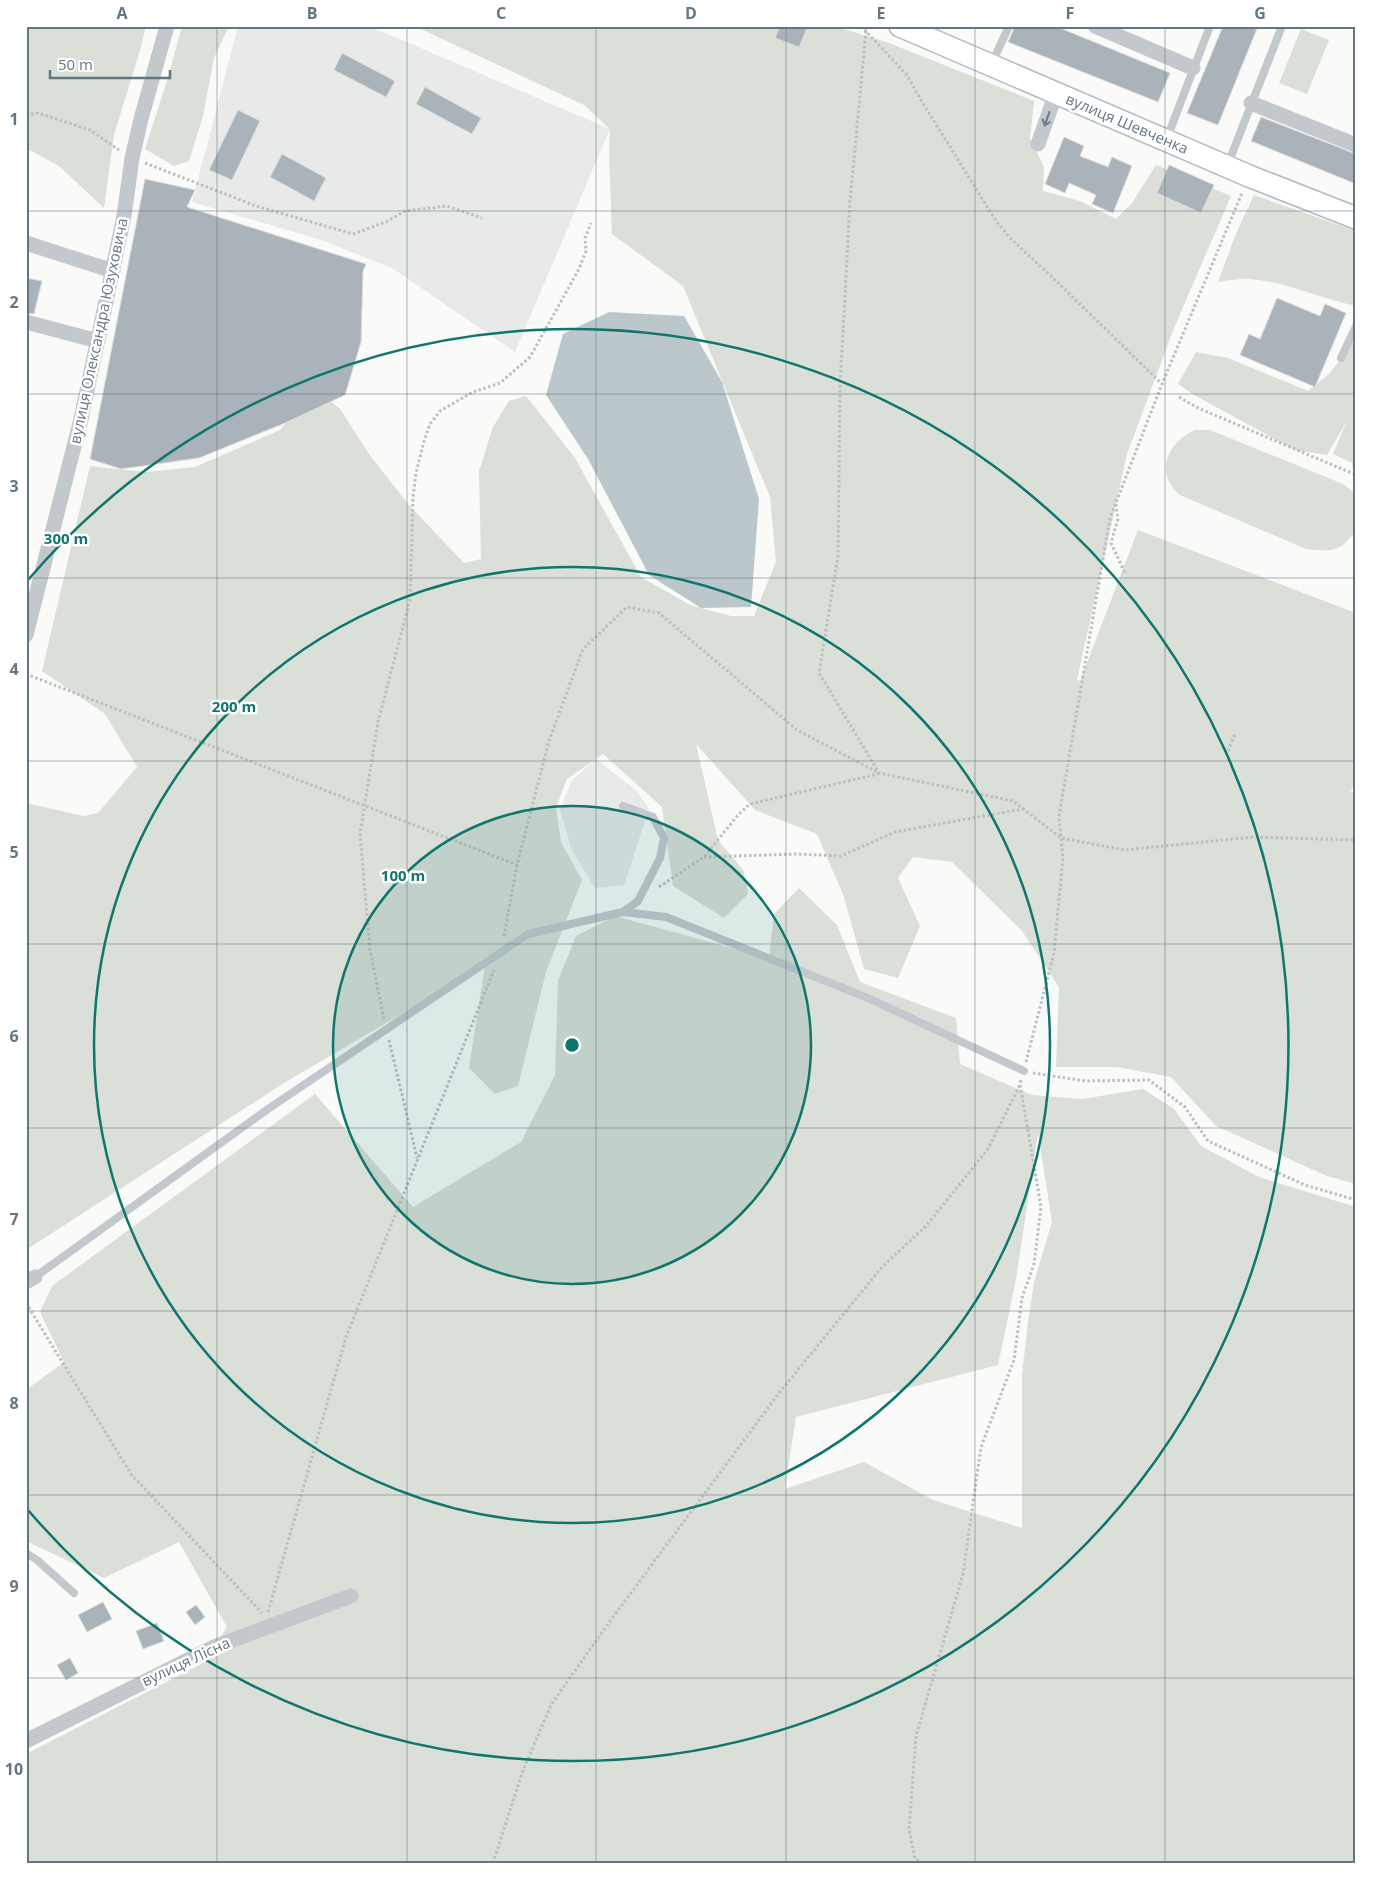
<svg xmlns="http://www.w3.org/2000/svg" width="1382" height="1889" font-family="'Open Sans',sans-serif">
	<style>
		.built { fill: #e8e9e9 }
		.green { fill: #dadfd7; fill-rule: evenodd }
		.water { fill: #bbc7cb }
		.building { fill: #aab3b9; stroke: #dcdcda }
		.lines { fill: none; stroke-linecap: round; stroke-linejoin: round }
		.secondary-casing { stroke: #b3babf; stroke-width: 24 }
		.path { stroke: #bbbfc2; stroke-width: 3; stroke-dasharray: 2.5 2.5; stroke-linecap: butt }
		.lane { stroke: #c3c8cc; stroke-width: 8 }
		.street { stroke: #c3c8cc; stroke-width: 15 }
		.secondary { stroke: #fff; stroke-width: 21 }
		.oneway { stroke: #6a7a87 }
		.grid { fill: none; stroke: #657683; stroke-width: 1; stroke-opacity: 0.55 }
		.ring { fill: none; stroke: #0f766e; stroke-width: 2.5 }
		.labels { text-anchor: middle; stroke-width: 5; stroke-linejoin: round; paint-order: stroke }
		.street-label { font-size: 15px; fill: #657683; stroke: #fff }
		.centre { fill: #0f766e; stroke: #fff; stroke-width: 2.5 }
		.ring-label { font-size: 15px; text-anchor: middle; font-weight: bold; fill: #0f766e; stroke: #fff; stroke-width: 5; stroke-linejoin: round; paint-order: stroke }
		.neatline { fill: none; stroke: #657683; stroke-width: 2 }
		.grid-label { font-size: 16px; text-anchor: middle; font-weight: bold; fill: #657683 }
	</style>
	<rect width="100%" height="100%" fill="#fafaf8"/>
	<!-- built -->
	<path class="built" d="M 238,26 L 369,26 L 610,129 L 515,352 L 392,268 L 321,240 L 192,202 Z
		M 596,759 L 637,791 L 649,809 L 624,885 L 595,888 L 571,849 L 560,809 L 572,780 Z"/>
	<!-- green -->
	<path class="green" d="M 26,26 L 146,26 L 141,47 L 114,135 L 104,208 L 59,166 L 26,148 Z
		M 182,26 L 229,26 L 214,58 L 203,116 L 189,161 L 174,166 L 145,149 L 167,81 Z
		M 414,26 L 835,26 L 889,43 L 1034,101 L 1030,139 L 1044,167 L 1043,191 L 1080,201 L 1116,219 L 1132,203 L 1156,165 L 1231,196 L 1174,328 L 1127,454 L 1077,680 L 1080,681 L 1138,530 L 1356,613 L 1356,778 L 1351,792 L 1347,791 L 1356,794 L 1356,1184 L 1327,1176 L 1216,1126 L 1171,1077 L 1117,1067 L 1056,1067 L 1059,987 L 1022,931 L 952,862 L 913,857 L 898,878 L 920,926 L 898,978 L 864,969 L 844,897 L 817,834 L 755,810 L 696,744 L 718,840 L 744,871 L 748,894 L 724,918 L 673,886 L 662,807 L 603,754 L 567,779 L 556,807 L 561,842 L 582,880 L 546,972 L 518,1086 L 495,1094 L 469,1068 L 485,965 L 284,1083 L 26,1250 L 26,803 L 83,816 L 98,813 L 137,767 L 105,714 L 42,671 L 90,466 L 146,472 L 195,467 L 280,430 L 314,388 L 340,409 L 369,454 L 408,504 L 464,563 L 481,559 L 479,471 L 493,427 L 509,401 L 526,396 L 575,458 L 641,577 L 690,605 L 731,616 L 754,616 L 776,562 L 770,497 L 683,286 L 612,234 L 609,153 L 610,129 L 584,105 Z
		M 1301,29 L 1329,40 L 1307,94 L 1279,83 Z
		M 1254,195 L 1356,231 L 1356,306 C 1321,299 1284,281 1249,279 C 1239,278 1228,281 1218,282 L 1237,231 Z
		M 1356,339 L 1356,476 L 1353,472 L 1352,463 L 1333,454 L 1347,421 L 1327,455 L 1295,450 L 1194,395 L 1178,384 L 1196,352 L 1228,358 L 1308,391 L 1329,374 Z
		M 1195,430 L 1210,430 L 1343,484 L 1356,494 L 1356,530 C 1341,552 1331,552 1306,549 L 1180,495 C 1154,474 1167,442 1195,430 Z
		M 799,888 L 837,925 L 860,982 L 956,1018 L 960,1064 L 1032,1095 L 1082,1099 L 1143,1089 L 1174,1109 L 1201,1146 L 1259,1177 L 1356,1207 L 1356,1863 L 26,1863 L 26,1754 L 205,1662 L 227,1627 L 179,1542 L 104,1578 L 26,1541 L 26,1390 L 64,1362 L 40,1312 L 52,1286 L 315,1094 L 413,1207 L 521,1142 L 555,1075 L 558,980 L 576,936 L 615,916 L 769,958 L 774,914 ZM 1038,1133 L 1052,1222 L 1034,1282 L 1028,1322 L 1022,1375 L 1022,1528 L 933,1500 L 864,1462 L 785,1489 L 796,1417 L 998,1365 L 1016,1279 Z"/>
	<!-- water -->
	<path class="water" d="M 609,312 L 684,316 L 722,382 L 759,499 L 751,607 L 701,608 L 649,575 L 588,459 L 546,395 L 563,334 Z"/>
	<!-- building -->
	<path class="building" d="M 780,26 L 808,26 L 799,47 L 775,38 Z
		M 1055,26 L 1170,73 L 1158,102 L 1008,42 L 1015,26 Z
		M 1223,26 L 1258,26 L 1218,125 L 1187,113 Z
		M 342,53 L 395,81 L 386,97 L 334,70 Z
		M 425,87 L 481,118 L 472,134 L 416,104 Z
		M 238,110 L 260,121 L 232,180 L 209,170 Z
		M 1261,117 L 1356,154 L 1356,184 L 1251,141 Z
		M 1064,137 L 1084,146 L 1080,156 L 1108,167 L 1112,157 L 1132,166 L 1113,213 L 1092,204 L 1096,195 L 1069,183 L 1065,193 L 1045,184 Z
		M 282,154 L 326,178 L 314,201 L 270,177 Z
		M 1169,165 L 1214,185 L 1201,213 L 1157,193 Z
		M 145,179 L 195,190 L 187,207 L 366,264 L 363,271 L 361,342 L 345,395 L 285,423 L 199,458 L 121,469 L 90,459 Z
		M 26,278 L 42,281 L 34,314 L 26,313 Z
		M 1277,298 L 1320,316 L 1325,304 L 1346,313 L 1315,387 L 1240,355 L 1249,334 L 1260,339 Z
		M 103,1602 L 112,1619 L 87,1632 L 78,1615 Z
		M 196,1605 L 205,1617 L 195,1625 L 186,1612 Z
		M 157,1623 L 164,1641 L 143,1649 L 136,1631 Z
		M 70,1658 L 78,1673 L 66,1680 L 57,1665 Z"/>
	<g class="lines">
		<!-- secondary casing -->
		<g class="secondary-casing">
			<path id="secondary" d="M 900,26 L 1249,176 L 1356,218"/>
		</g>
		<!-- path -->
		<path class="path" d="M 861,26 L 907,75 L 921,100 L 996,221 L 1011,239 L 1052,277 L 1162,384
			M 866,31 L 850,202 L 840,387 L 838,556 L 819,673 L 879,773 L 1013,801 L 1061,838 L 1125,850 L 1252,837 L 1356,840
			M 26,115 L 38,113 L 90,130 L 119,150
			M 145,163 L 256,206 L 353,234 L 386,222 L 405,211 L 447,206 L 482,218
			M 1179,397 L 1198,408 L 1356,475
			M 1116,504 L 1118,519 L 1111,543 L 1125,573
			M 26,674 L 517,865
			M 1228,751 L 1235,734
			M 704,857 L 797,854 L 841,856 L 895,832 L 1023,809
			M 659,887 L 704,857 L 738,815 L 750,804 L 878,774
			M 504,936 L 517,865 L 549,741 L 583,649 L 627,607 L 659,613 L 797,730 L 879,773
			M 384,1019 L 370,950 L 360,834 L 378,722 L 410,600 L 413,497 L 416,473 L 424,441 L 430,424 L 440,411 L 473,392 L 500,383 L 530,357 L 579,269 L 586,251 L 585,238 L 591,223
			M 389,1040 L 417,1158
			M 1026,1062 L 1054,953 L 1063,858 L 1059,816 L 1110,518 L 1162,384 L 1242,193
			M 1033,1073 L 1085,1081 L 1149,1080 L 1185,1107 L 1208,1141 L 1305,1185 L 1356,1200
			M 26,1303 L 131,1474 L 262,1613
			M 268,1612 L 346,1337 L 494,970
			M 493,1863 L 522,1773 L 551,1705 L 608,1624 L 779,1393 L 882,1267 L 926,1226 L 988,1149 L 1020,1085
			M 923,1863 L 915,1859 L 909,1829 L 916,1736 L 963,1574 L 981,1447 L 1014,1360 L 1022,1298 L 1034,1264 L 1041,1207 L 1020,1084 L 1021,1080"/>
		<!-- lane -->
		<path class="lane" d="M 992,63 L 1009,26
			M 1167,138 L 1210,26
			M 1228,164 L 1282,26
			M 1341,358 L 1356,326
			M 623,806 L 653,817 L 664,838 L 660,858 L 638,901 L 623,912 L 666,917 L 868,998 L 1024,1071
			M 35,1277 L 268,1109 L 528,934 L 623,912
			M 26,1553 L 37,1560 L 74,1593"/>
		<!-- street -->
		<path class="street" d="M 1095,26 L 1193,68
			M 1251,103 L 1356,145
			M 1038,144 L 1056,93
			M 26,243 L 113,271
			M 26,322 L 98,341
			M 26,635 L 81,419 L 124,216 L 132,158 L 141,119 L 167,26
			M 26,1282 L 35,1277
			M 26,1741 L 214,1647 L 351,1596"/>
		<!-- secondary -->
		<use href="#secondary" class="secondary"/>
	</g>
	<!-- one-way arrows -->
	<defs><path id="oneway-shaft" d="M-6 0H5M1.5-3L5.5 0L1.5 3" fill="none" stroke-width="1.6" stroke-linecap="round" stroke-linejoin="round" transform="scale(1.25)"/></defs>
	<use class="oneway" href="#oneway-shaft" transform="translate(1047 119) rotate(109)"/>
	<!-- grid -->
	<path class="grid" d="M 217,26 L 217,1863M 407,26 L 407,1863M 596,26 L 596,1863M 786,26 L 786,1863M 975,26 L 975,1863M 1165,26 L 1165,1863M 26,211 L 1356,211M 26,394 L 1356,394M 26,578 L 1356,578M 26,761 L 1356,761M 26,944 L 1356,944M 26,1128 L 1356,1128M 26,1311 L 1356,1311M 26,1495 L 1356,1495M 26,1678 L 1356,1678"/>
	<!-- distance rings -->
	<circle cx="572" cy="1045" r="239" fill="#0f766e" fill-opacity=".12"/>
	<g class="ring">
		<circle cx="572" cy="1045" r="239"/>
		<circle cx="572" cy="1045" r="478"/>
		<path d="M28 580A716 716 0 1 1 28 1510"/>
	</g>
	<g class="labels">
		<!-- street labels -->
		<g class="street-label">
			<text transform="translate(1127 124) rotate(23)" y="5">вулиця Шевченка</text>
			<text transform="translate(99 331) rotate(-78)" y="5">вулиця Олександра Юзуховича</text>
			<text transform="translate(186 1662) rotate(-25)" y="5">вулиця Лісна</text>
		</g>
	</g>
	<circle cx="572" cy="1045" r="8" class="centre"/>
	<g class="ring-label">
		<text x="66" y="544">300 m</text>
		<text x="234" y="712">200 m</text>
		<text x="403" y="881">100 m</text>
	</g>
	<!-- border -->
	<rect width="1382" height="1889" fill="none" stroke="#ffffff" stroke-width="55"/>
	<!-- scale -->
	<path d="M50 70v8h120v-8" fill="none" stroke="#657683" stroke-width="2.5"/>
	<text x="58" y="70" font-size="15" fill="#657683" stroke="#ffffff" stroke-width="4" paint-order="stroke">50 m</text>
	<rect x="28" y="28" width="1326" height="1834" class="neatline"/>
	<g class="grid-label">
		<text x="122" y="19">A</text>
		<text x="312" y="19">B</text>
		<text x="501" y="19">C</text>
		<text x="691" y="19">D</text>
		<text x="881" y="19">E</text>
		<text x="1070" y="19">F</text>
		<text x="1260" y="19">G</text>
		<text x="14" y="125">1</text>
		<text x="14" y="308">2</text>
		<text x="14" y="492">3</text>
		<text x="14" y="675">4</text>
		<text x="14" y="858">5</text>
		<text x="14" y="1042">6</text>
		<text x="14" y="1225">7</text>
		<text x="14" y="1409">8</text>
		<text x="14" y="1592">9</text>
		<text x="14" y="1775">10</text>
	</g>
</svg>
